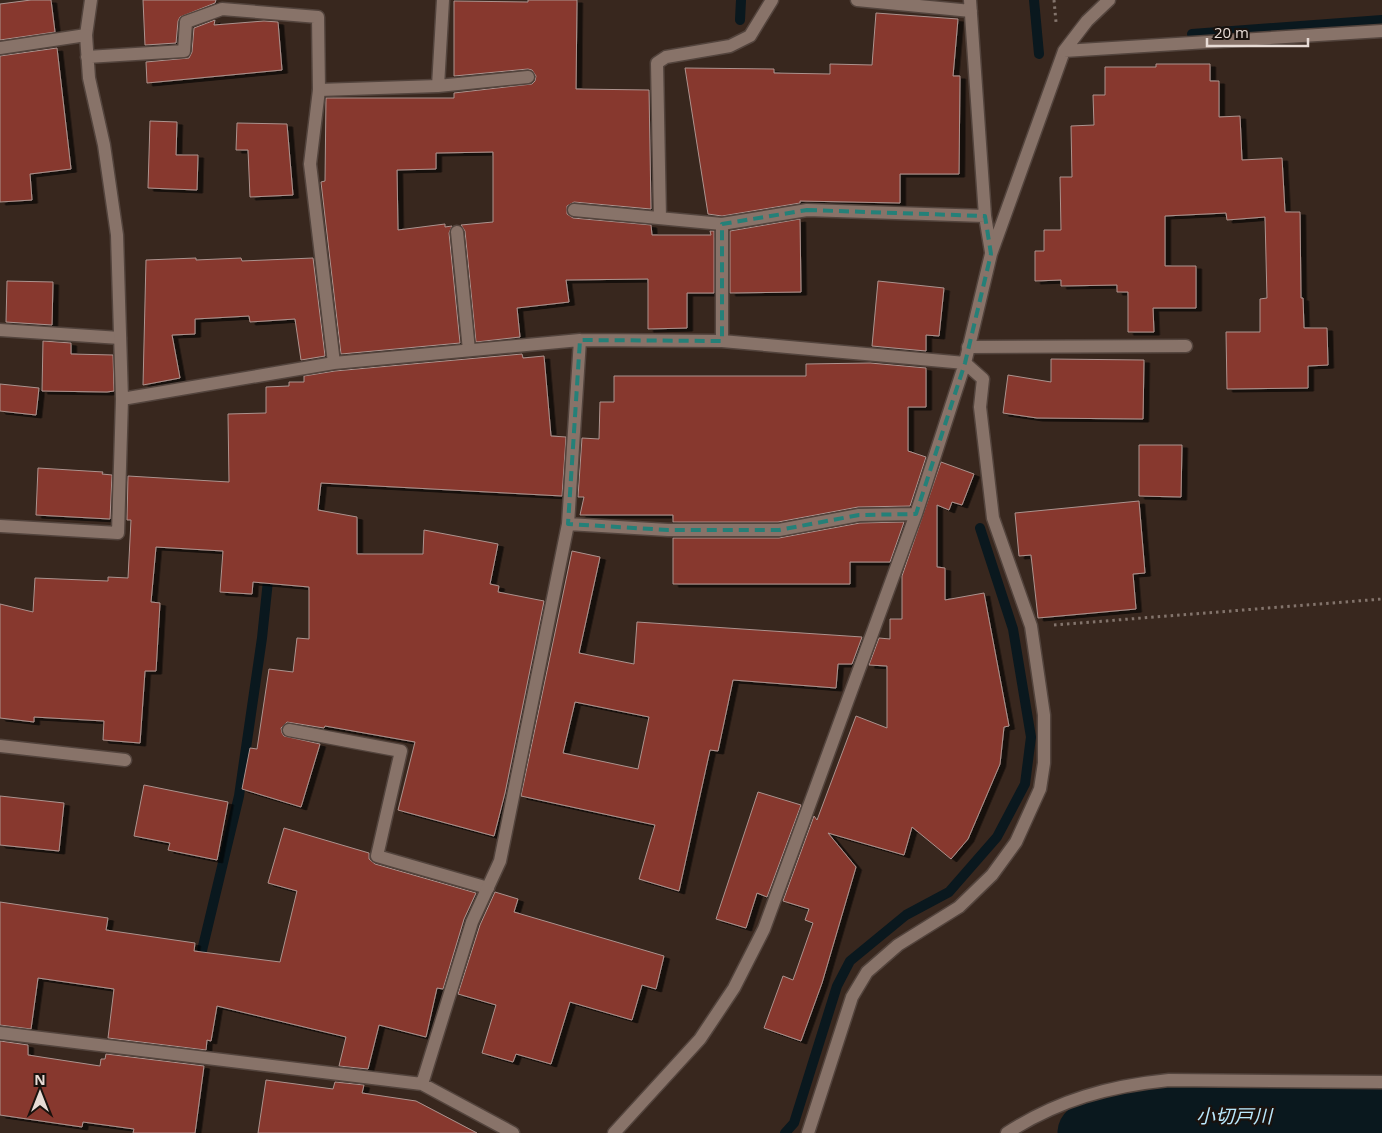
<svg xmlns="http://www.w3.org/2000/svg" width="1382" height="1133" font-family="'Open Sans','Noto Sans JP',sans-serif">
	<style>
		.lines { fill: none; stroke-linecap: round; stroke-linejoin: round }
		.stream { stroke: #0a181e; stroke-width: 10 }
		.river { stroke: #0a181e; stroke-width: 61 }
		.building { fill: #87372d; stroke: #ac938e; fill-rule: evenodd; filter: url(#shadow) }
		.service-casing { stroke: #53443d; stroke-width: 15 }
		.minor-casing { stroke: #53443d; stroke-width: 15 }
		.path { stroke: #83746c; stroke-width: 3; stroke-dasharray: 2.5 4; stroke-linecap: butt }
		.service { stroke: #887369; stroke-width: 12 }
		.minor { stroke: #887369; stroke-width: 12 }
		.marked { fill: none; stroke: #258078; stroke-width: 4; stroke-dasharray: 10 6; stroke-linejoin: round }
		.labels { text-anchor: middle; stroke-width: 4.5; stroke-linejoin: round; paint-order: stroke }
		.water-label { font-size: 19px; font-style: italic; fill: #b9e8fd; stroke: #1a120e }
	</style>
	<defs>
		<filter id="shadow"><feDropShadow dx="5.5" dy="3" stdDeviation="0" flood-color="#0009"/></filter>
	</defs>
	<rect width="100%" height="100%" fill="#38271e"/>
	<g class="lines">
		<!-- stream -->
		<path class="stream" d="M 1034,0 L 1039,54
			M 740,20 L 741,0
			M 1192,34 L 1382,20
			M 199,963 L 239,796 L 262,638 L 269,571
			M 785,1133 L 794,1123 L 837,986 L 850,961 L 906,915 L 949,892 L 997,837 L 1025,784 L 1031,737 L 1013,629 L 980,528"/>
		<!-- river -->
		<path class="river" d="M 1088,1133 L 1115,1124 L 1171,1116 L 1382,1117"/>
	</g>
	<!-- building -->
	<path class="building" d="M 31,0 L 51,0 L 55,32 L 0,40 L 0,4 Z
		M 143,0 L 216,0 L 215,3 L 180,17 L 178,21 L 176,43 L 145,45 Z
		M 528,0 L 577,0 L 576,89 L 649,90 L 651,209 L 574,202 L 567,206 L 567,214 L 573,218 L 651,225 L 652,235 L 711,235 L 710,231 L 714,231 L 714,293 L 687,293 L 687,328 L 648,329 L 648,279 L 566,280 L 569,302 L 517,308 L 520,337 L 476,342 L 465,231 L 461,225 L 493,222 L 493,152 L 436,153 L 436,169 L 397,170 L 398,230 L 445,224 L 445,227 L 452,226 L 449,233 L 460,343 L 341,354 L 321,182 L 325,181 L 326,98 L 454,98 L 454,93 L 532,84 L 535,81 L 536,76 L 532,70 L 528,69 L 454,76 L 454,1 L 528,2 Z
		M 876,13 L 958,19 L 953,76 L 960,76 L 959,174 L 900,174 L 900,203 L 800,201 L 800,203 L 722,216 L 708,214 L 685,68 L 774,69 L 774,73 L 830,74 L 830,64 L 872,65 Z
		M 215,20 L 214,25 L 264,21 L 278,22 L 282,70 L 147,83 L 146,62 L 189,58 L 192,52 L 194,28 Z
		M 57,48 L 71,169 L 30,174 L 32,200 L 0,202 L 0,56 Z
		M 1156,64 L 1210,64 L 1210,81 L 1219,81 L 1219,117 L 1240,116 L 1242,160 L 1282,158 L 1285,212 L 1300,212 L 1301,298 L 1303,298 L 1304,328 L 1327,328 L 1328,365 L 1308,366 L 1308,388 L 1227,389 L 1226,332 L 1260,332 L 1260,299 L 1267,298 L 1265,217 L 1227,220 L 1226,213 L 1165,216 L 1165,266 L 1196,266 L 1196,308 L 1153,308 L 1154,332 L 1128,332 L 1128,292 L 1117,292 L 1117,285 L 1061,286 L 1061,280 L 1035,281 L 1035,251 L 1044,251 L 1044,230 L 1061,230 L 1060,177 L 1072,177 L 1071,126 L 1094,125 L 1093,95 L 1105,95 L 1105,67 L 1156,67 Z
		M 150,121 L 177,122 L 176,155 L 198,155 L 197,190 L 148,188 Z
		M 237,123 L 287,124 L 293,195 L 250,197 L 248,150 L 236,150 Z
		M 800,219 L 801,292 L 730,293 L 730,231 Z
		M 196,258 L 196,260 L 241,258 L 242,261 L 313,258 L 325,356 L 301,360 L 295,319 L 250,322 L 249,316 L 195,319 L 195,334 L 172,335 L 180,378 L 143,385 L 146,260 Z
		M 7,281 L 53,282 L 52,325 L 6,322 Z
		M 878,281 L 944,288 L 939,336 L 926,335 L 926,351 L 872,346 Z
		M 43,341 L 71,343 L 71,354 L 113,355 L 114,391 L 107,392 L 42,391 Z
		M 522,354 L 523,358 L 544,356 L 551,436 L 566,437 L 562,496 L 321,483 L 318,510 L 357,517 L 357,554 L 423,554 L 424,530 L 498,544 L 490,584 L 499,586 L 498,592 L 544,601 L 505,793 L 494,836 L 398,810 L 415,742 L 325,726 L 324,728 L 287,722 L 281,728 L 282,733 L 284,736 L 320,744 L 301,807 L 242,789 L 250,748 L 257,749 L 269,669 L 293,672 L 297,638 L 309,639 L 309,587 L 253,582 L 252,594 L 220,592 L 223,551 L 156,547 L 151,602 L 160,603 L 156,671 L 145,671 L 140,743 L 103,740 L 104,721 L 34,717 L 34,722 L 0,718 L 0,604 L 33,612 L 35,578 L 108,581 L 108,577 L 128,578 L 131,520 L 127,520 L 128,476 L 229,482 L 228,414 L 266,413 L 266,387 L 289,386 L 289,382 L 304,382 L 304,376 L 335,371 Z
		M 1051,359 L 1144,360 L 1143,419 L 1037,418 L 1003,413 L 1008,375 L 1051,382 Z
		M 870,363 L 926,368 L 926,407 L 908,407 L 908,451 L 926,457 L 910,506 L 858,507 L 778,522 L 673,522 L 673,515 L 580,515 L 584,497 L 578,497 L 582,438 L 599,439 L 600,402 L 614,402 L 614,376 L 806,376 L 806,364 Z
		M 0,384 L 39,388 L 36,415 L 0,411 Z
		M 1139,445 L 1182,445 L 1181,497 L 1139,496 Z
		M 941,462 L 974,474 L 962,505 L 952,502 L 949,510 L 937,505 L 937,567 L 945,568 L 945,600 L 984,593 L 1009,726 L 1004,727 L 1000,764 L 968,839 L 951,859 L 912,827 L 904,855 L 828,833 L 856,867 L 822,983 L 801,1041 L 764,1028 L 783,976 L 793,980 L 813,923 L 805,920 L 809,909 L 783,901 L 814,816 L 817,820 L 856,716 L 887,728 L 887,666 L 869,665 L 879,638 L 890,639 L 890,619 L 902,619 L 902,576 Z
		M 38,468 L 103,472 L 102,474 L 112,475 L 110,519 L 36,515 Z
		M 1139,501 L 1145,573 L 1133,574 L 1136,609 L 1038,618 L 1031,555 L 1019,556 L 1015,513 Z
		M 904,522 L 890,562 L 850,562 L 850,584 L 673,584 L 673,538 L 779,538 L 860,523 Z
		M 572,551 L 600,557 L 579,653 L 634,664 L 637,622 L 862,637 L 852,664 L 838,664 L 836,688 L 733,680 L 718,751 L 710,750 L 679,891 L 639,879 L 655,825 L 521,796 ZM 575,702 L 649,717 L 638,769 L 563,753 Z
		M 144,785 L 228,802 L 217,860 L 168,850 L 170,843 L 134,836 Z
		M 758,792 L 801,805 L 767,897 L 757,893 L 746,928 L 716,919 Z
		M 0,796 L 64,803 L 59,851 L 0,845 Z
		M 284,828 L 369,853 L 369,859 L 375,864 L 476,893 L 464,919 L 443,989 L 437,988 L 426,1037 L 379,1025 L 368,1069 L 339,1066 L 346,1037 L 217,1006 L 211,1041 L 207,1040 L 206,1050 L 108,1038 L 114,989 L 38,978 L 31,1029 L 0,1025 L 0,902 L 108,918 L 106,930 L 195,943 L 194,951 L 280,962 L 297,891 L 268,883 Z
		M 495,892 L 518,899 L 514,912 L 664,956 L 656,989 L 642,985 L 632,1020 L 570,1002 L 551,1064 L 516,1054 L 513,1062 L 482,1053 L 496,1005 L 458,994 L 480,925 Z
		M 0,1041 L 28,1045 L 28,1055 L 100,1066 L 101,1059 L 105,1059 L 106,1054 L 204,1066 L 195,1133 L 133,1133 L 134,1129 L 83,1122 L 82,1127 L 0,1115 Z
		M 266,1080 L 333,1089 L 335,1082 L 364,1085 L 362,1093 L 416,1101 L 477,1133 L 258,1133 Z"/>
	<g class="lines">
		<!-- service casing -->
		<g class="service-casing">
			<path id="service" d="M 86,35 L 91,0
				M 438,86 L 443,0
				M 319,90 L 438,86 L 528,77
				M 457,232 L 469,350
				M 0,330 L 120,338
				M 968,347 L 1186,346
				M 289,730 L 401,751 L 377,856 L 488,888
				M 0,746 L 125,760"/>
		</g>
		<!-- minor casing -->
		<g class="minor-casing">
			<path id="minor" d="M 857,0 L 971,11
				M 970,0 L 985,216 L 991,252
				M 0,48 L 86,35 L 89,78 L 104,145 L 117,235 L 122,399
				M 1064,51 L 1382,31
				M 87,57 L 184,51 L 186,22 L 222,9 L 318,17 L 319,90 L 310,164 L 334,363
				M 574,210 L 722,224 L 807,210 L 985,216
				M 660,218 L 657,63 L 666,57 L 730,46 L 750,36 L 772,0
				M 722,224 L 722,341
				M 568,524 L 668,530 L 779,530 L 859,515 L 916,514
				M 0,526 L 118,533 L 122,399 L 334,363 L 580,340 L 722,341 L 965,363 L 983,379 L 980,407 L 993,518 L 1031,626 L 1044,715 L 1044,763 L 1040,789 L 1016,842 L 992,875 L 959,907 L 898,945 L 867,972 L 852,997 L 808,1133
				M 0,1033 L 422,1084 L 513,1133
				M 422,1084 L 472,922 L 500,861 L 568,524 L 580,340
				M 614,1133 L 700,1039 L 734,988 L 764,929 L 916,514 L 965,363 L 991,254 L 1064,51 L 1087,21 L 1109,0
				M 1007,1133 C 1058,1100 1109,1086 1169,1080 L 1382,1082"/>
		</g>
		<!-- path -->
		<path class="path" d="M 1054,0 L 1056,22
			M 1054,625 L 1382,599"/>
		<!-- service -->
		<use href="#service" class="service"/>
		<!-- minor -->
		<use href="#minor" class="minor"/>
	</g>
	<!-- marked area -->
	<path class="marked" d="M 807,210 L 985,216 L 991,254 L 965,363 L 916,514 L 859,515 L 779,530 L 668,530 L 568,524 L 580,340 L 722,341 L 722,224 Z"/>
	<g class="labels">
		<!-- water labels -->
		<g class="water-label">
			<text x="1234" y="1123">小切戸川</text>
		</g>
	</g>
	<!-- north arrow -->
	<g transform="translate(40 1093)" stroke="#1a120e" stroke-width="4" paint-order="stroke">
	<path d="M0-4L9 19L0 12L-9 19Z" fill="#e7dbd5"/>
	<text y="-8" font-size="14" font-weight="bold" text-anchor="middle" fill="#e7dbd5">N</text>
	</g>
	<!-- scale -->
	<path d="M1207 38v8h101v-8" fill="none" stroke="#e7dbd5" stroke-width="2.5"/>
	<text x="1214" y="38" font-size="15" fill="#e7dbd5" stroke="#1a120e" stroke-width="4" paint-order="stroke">20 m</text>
</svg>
